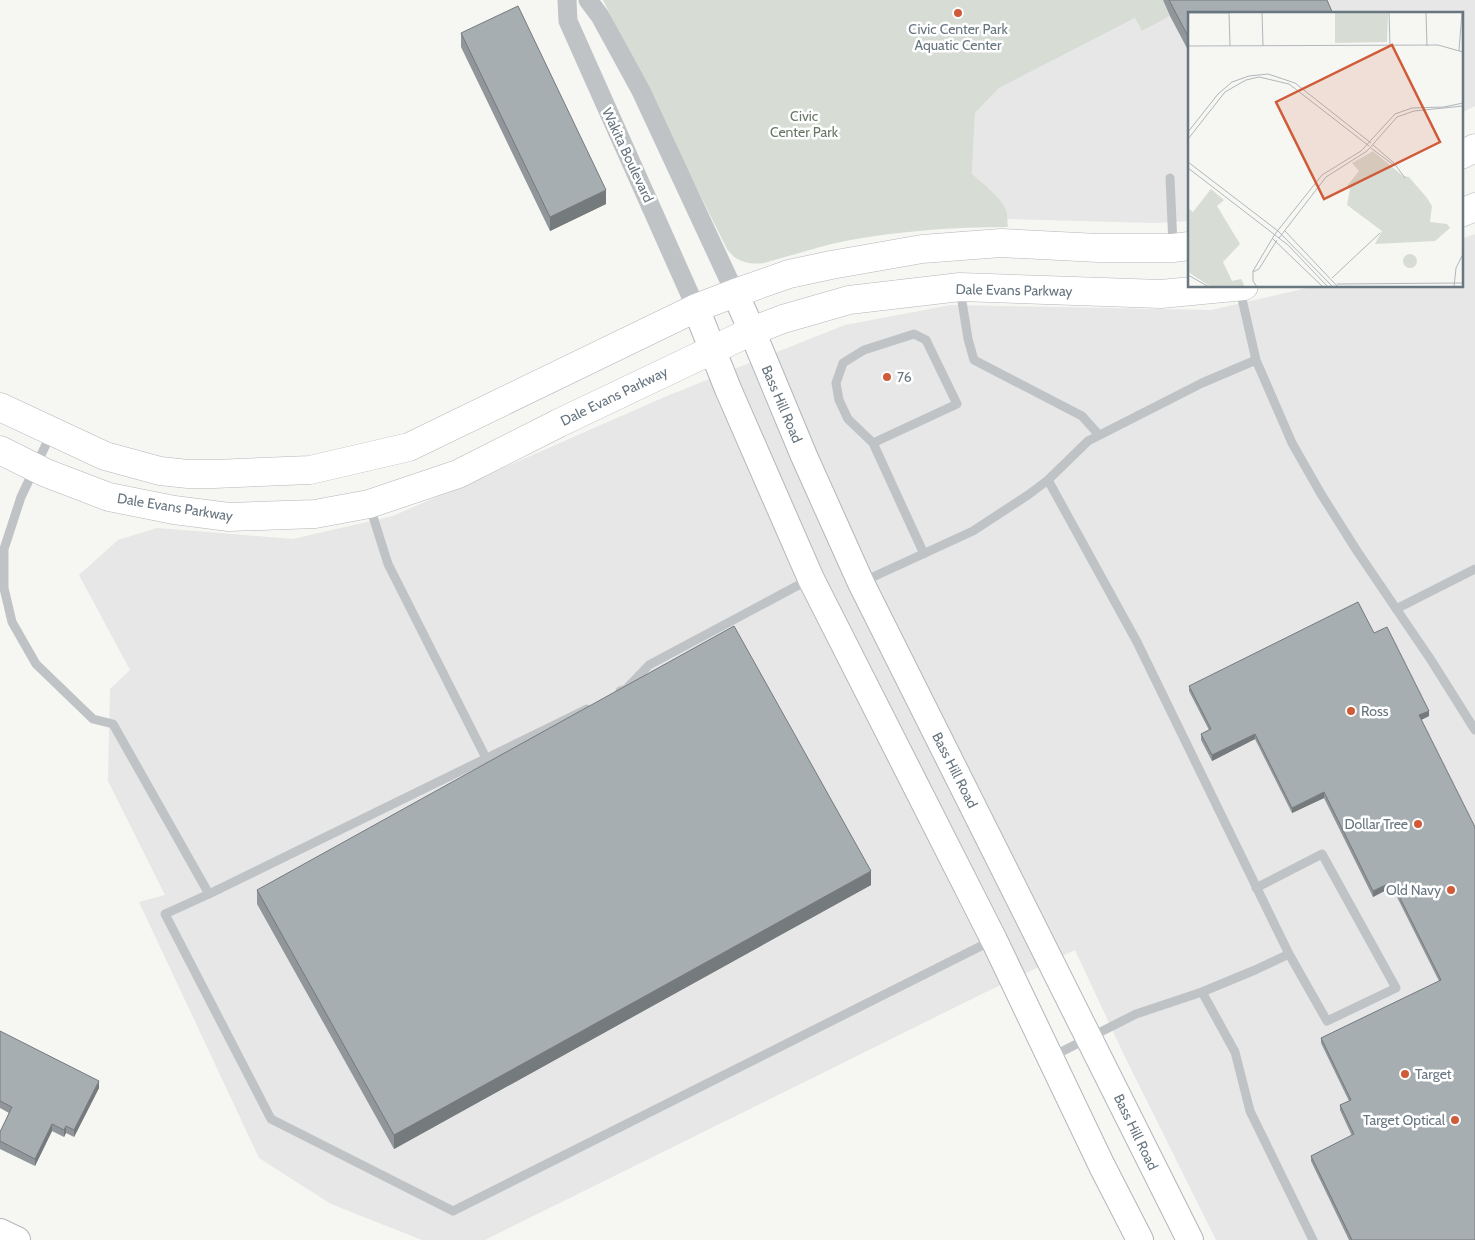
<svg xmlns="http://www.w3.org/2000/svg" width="1475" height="1240" font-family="Cabin,sans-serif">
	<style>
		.built { fill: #e6e7e6 }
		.green { fill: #d7dcd4 }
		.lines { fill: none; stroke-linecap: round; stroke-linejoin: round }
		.secondary-casing { stroke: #b2b7ba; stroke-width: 28 }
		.primary-casing { stroke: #b3b7ba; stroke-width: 29 }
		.lane { stroke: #bfc3c6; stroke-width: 9 }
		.street { stroke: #bfc3c6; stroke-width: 19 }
		.secondary { stroke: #fff; stroke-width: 26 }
		.primary { stroke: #fff; stroke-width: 28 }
		.wall { fill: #909699 }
		.shaded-wall { fill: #757a7d }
		.building { fill: #a7aeb2; stroke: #757a7d }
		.poi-dot { fill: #cf5b39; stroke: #fff; stroke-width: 2 }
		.labels { text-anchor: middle; stroke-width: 5; stroke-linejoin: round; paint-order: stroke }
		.poi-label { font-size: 14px; fill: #687680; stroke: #fff; text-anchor: start }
		.park-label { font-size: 14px; fill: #6a7866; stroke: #fff }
		.street-label { font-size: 14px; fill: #687680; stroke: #fff }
		.inset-road { fill: none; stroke: #b0b7bb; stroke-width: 1 }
		.view { fill: #cf5b39; fill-opacity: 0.15; stroke: #cf5b39; stroke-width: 2.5 }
		.inset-edge { fill: none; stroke: #687680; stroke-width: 2.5 }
	</style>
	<rect width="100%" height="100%" fill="#f6f6f3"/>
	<!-- built -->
	<path class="built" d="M 1163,0 L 1475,0 L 1475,106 L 1461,113 L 1461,14 L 1189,14 L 1189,221 L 1154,223 L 1007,219 L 1005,208 L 993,193 L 972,175 L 975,113 L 999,88 L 1135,18 L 1142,31 L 1170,16 Z
		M 1475,234 L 1475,1240 L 1216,1240 L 1125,1057 L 1075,950 L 986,992 L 485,1240 L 422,1240 L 331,1204 L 259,1158 L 139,902 L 165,895 L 108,781 L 110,689 L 130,670 L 79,575 L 118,540 L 157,528 L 293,539 L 393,516 L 667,396 L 845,325 L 951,305 L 1211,310 L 1316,286 L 1461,286 L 1461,239 Z"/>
	<!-- green -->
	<path class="green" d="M 603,0 L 1163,0 L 1170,16 L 1142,31 L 1135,18 L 999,88 L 975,113 L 972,174 C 982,183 1002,198 1006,210 C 1008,216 1007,222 1008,227 C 953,227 899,231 845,241 C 817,247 790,256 764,263 C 749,265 736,262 727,249 Z"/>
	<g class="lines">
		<!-- secondary casing -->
		<g class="secondary-casing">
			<path id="secondary" d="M 735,293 L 752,331 L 804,456 L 861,583 L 1190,1240
				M 696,308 L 728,389 L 811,579 L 994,940 L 1102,1166 L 1140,1240
				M 0,1232 L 17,1240"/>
		</g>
		<!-- primary casing -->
		<g class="primary-casing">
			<path id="primary" d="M 1461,155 L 1475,148
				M 1461,213 L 1475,207
				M 0,407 L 105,456 L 160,471 L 188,474 L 214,474 L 310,470 L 409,447 L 696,308 L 735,293 L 789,274 L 831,265 L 922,249 L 1001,243 L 1098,248 L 1173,248 L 1189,246
				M 0,450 L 46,473 L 109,497 L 174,510 L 229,517 L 315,514 L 369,504 L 458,474 L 559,423 L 752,331 L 783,319 L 849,300 L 960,287 L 1161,294 L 1244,286"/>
		</g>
		<!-- lane -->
		<path class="lane" d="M 1170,178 L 1173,245
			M 960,289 L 968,339 L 974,360 L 1082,416 L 1099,435
			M 1240,290 L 1256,360 L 1292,443 L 1321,494 L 1357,551 L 1431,660 L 1475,730
			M 51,434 L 21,497 L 4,549 L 4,588 L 12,622 L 36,664 L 93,719 L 113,724 L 209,894 L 587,709
			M 873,443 L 957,404 L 926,340 L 914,334 L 864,350 L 843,363 L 836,383 L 839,400 L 848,419 L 873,443 L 924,554
			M 1048,480 L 1137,642 L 1289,954 L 1255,970 L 1202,992 L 1136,1014 L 1051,1057
			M 370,507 L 388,564 L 486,758
			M 862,582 L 973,531 L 1028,495 L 1048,480 L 1088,441 L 1202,383 L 1256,360
			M 1396,609 L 1475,569
			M 620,691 L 626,689 L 649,665 L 808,580
			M 1256,888 L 1322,854 L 1396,988 L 1327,1021 L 1289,954
			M 209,894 L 165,914 L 271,1119 L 453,1211 L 993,940
			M 1202,992 L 1235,1052 L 1250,1111 L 1313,1240"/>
		<!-- street -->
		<path class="street" d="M 567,0 L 568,21 L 696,308
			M 588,0 L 600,16 L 641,91 L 735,293"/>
		<!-- secondary -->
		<use href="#secondary" class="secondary"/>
		<!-- primary -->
		<use href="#primary" class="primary"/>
	</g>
	<!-- wall -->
	<path class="wall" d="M 1163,0 L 1327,0 L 1189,14 L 1189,52 L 1170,16 Z
		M 461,33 L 606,204 L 550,231 L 461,47 Z
		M 1374,633 L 1429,716 L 1421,720 L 1475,1240 L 1349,1240 L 1311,1161 L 1311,1156 L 1352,1136 L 1340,1110 L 1340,1105 L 1349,1101 L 1321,1043 L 1321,1038 L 1439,981 L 1392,887 L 1373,897 L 1324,798 L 1292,813 L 1255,739 L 1212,761 L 1201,740 L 1201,734 L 1209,730 L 1189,691 L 1189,686 Z
		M 871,885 L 394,1149 L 257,904 L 257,890 Z
		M 0,1031 L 99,1088 L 74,1137 L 66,1133 L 64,1137 L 52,1131 L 35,1166 L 0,1149 L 0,1132 L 9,1113 L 0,1108 Z"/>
	<!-- shaded-wall -->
	<path class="shaded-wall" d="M 606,190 L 606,204 L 550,231 L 550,217 Z
		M 1429,711 L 1429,716 L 1419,721 L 1419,715 Z
		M 1255,734 L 1255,739 L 1212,761 L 1212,755 Z
		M 1324,792 L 1324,798 L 1292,813 L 1292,808 Z
		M 871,871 L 871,885 L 394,1149 L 394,1135 Z
		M 1392,882 L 1392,887 L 1373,897 L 1373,891 Z
		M 99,1081 L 99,1088 L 74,1137 L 74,1130 Z
		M 52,1124 L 52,1131 L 35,1166 L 35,1159 Z
		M 66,1126 L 66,1133 L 64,1137 L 64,1130 Z"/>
	<!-- building -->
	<path class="building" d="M 1169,0 L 1327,0 L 1333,14 L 1189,14 L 1189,38 Z
		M 518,6 L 606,190 L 550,217 L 461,33 Z
		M 1358,602 L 1374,633 L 1387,627 L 1429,711 L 1419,715 L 1475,827 L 1475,1240 L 1352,1240 L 1311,1156 L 1354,1134 L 1340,1105 L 1351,1100 L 1321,1038 L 1441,980 L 1392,882 L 1373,891 L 1324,792 L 1292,808 L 1255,734 L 1212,755 L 1201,734 L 1211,729 L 1189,686 Z
		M 734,626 L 871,871 L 394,1135 L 257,890 Z
		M 0,1031 L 99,1081 L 74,1130 L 66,1126 L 64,1130 L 52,1124 L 35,1159 L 0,1141 L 0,1132 L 12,1107 L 0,1101 Z"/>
	<!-- markers -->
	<g class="poi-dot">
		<circle cx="958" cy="13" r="5"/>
		<circle cx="887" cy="377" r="5"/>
		<circle cx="1351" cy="711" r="5"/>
		<circle cx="1418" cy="824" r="5"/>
		<circle cx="1451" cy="890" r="5"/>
		<circle cx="1405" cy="1074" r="5"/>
		<circle cx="1455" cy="1120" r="5"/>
	</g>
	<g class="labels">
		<!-- poi labels -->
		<g class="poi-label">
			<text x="958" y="34" text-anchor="middle">Civic Center Park<tspan x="958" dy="16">Aquatic Center</tspan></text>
			<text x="897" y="382">76</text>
			<text x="1361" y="716">Ross</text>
			<text x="1408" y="829" text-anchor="end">Dollar Tree</text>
			<text x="1441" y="895" text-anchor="end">Old Navy</text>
			<text x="1415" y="1079">Target</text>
			<text x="1445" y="1125" text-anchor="end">Target Optical</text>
		</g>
		<!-- park labels -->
		<g class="park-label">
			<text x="804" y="121">Civic<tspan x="804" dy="16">Center Park</tspan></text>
		</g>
		<!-- street labels -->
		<g class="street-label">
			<text transform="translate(628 155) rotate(65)" y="5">Wakita Boulevard</text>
			<text transform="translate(1014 290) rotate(1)" y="5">Dale Evans Parkway</text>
			<text transform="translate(614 396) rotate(-26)" y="5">Dale Evans Parkway</text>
			<text transform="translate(782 404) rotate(67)" y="5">Bass Hill Road</text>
			<text transform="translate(175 507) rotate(9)" y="5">Dale Evans Parkway</text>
			<text transform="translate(955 770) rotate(63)" y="5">Bass Hill Road</text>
			<text transform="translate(1136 1132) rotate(64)" y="5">Bass Hill Road</text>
		</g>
	</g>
	<!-- overview -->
	<g transform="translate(1188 12)">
		<rect width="275" height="275" fill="#f6f6f3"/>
		<path d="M 147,0 L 200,0 L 199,30 L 147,31 ZM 185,139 L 215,164 L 221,165 L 239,186 L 244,194 L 242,210 L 259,212 L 262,216 L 247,229 L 187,232 L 194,219 L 159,193 L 162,177 L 159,174 L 171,159 L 164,151 ZM 23,177 L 36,188 L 29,194 L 52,232 L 35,250 L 44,269 L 53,267 L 57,275 L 23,275 L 0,260 L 0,196 L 5,200 ZM215 249a7 7 0 1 1 14 0a7 7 0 1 1-14 0Z" fill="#d7dcd4"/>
		<path class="inset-road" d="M 41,0 L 42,34M 74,0 L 75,34M 201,0 L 202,34M 238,0 L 239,34M 0,1 L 41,1M 0,34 L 250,33 L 275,40M 271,39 L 274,0M 0,120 L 30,82 L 44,70 L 61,64 L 80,62 L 107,71 L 183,131M 0,127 L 37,80 L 58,68 L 71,65 L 101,72 L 181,134M 185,133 L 206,151 L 217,166M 183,136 L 207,154M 0,150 L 90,219 L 145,275M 0,156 L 100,233 L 140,275M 97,219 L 150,275M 87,222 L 134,163 L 173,139 L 207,102 L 224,96 L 256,95 L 275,91M 84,226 L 135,275M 91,226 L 138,165 L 179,139 L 209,105 L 226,99 L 275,94M 65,260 L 71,257 L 89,228M 0,263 L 21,275M 144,266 L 192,221M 149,272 L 275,271M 69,275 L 65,269 L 65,259 L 87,222M 266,275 L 268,256 L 275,242"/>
		<path class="view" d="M 204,33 L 252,130 L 136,187 L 88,90 Z"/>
		<rect width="275" height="275" class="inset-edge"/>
	</g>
</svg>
